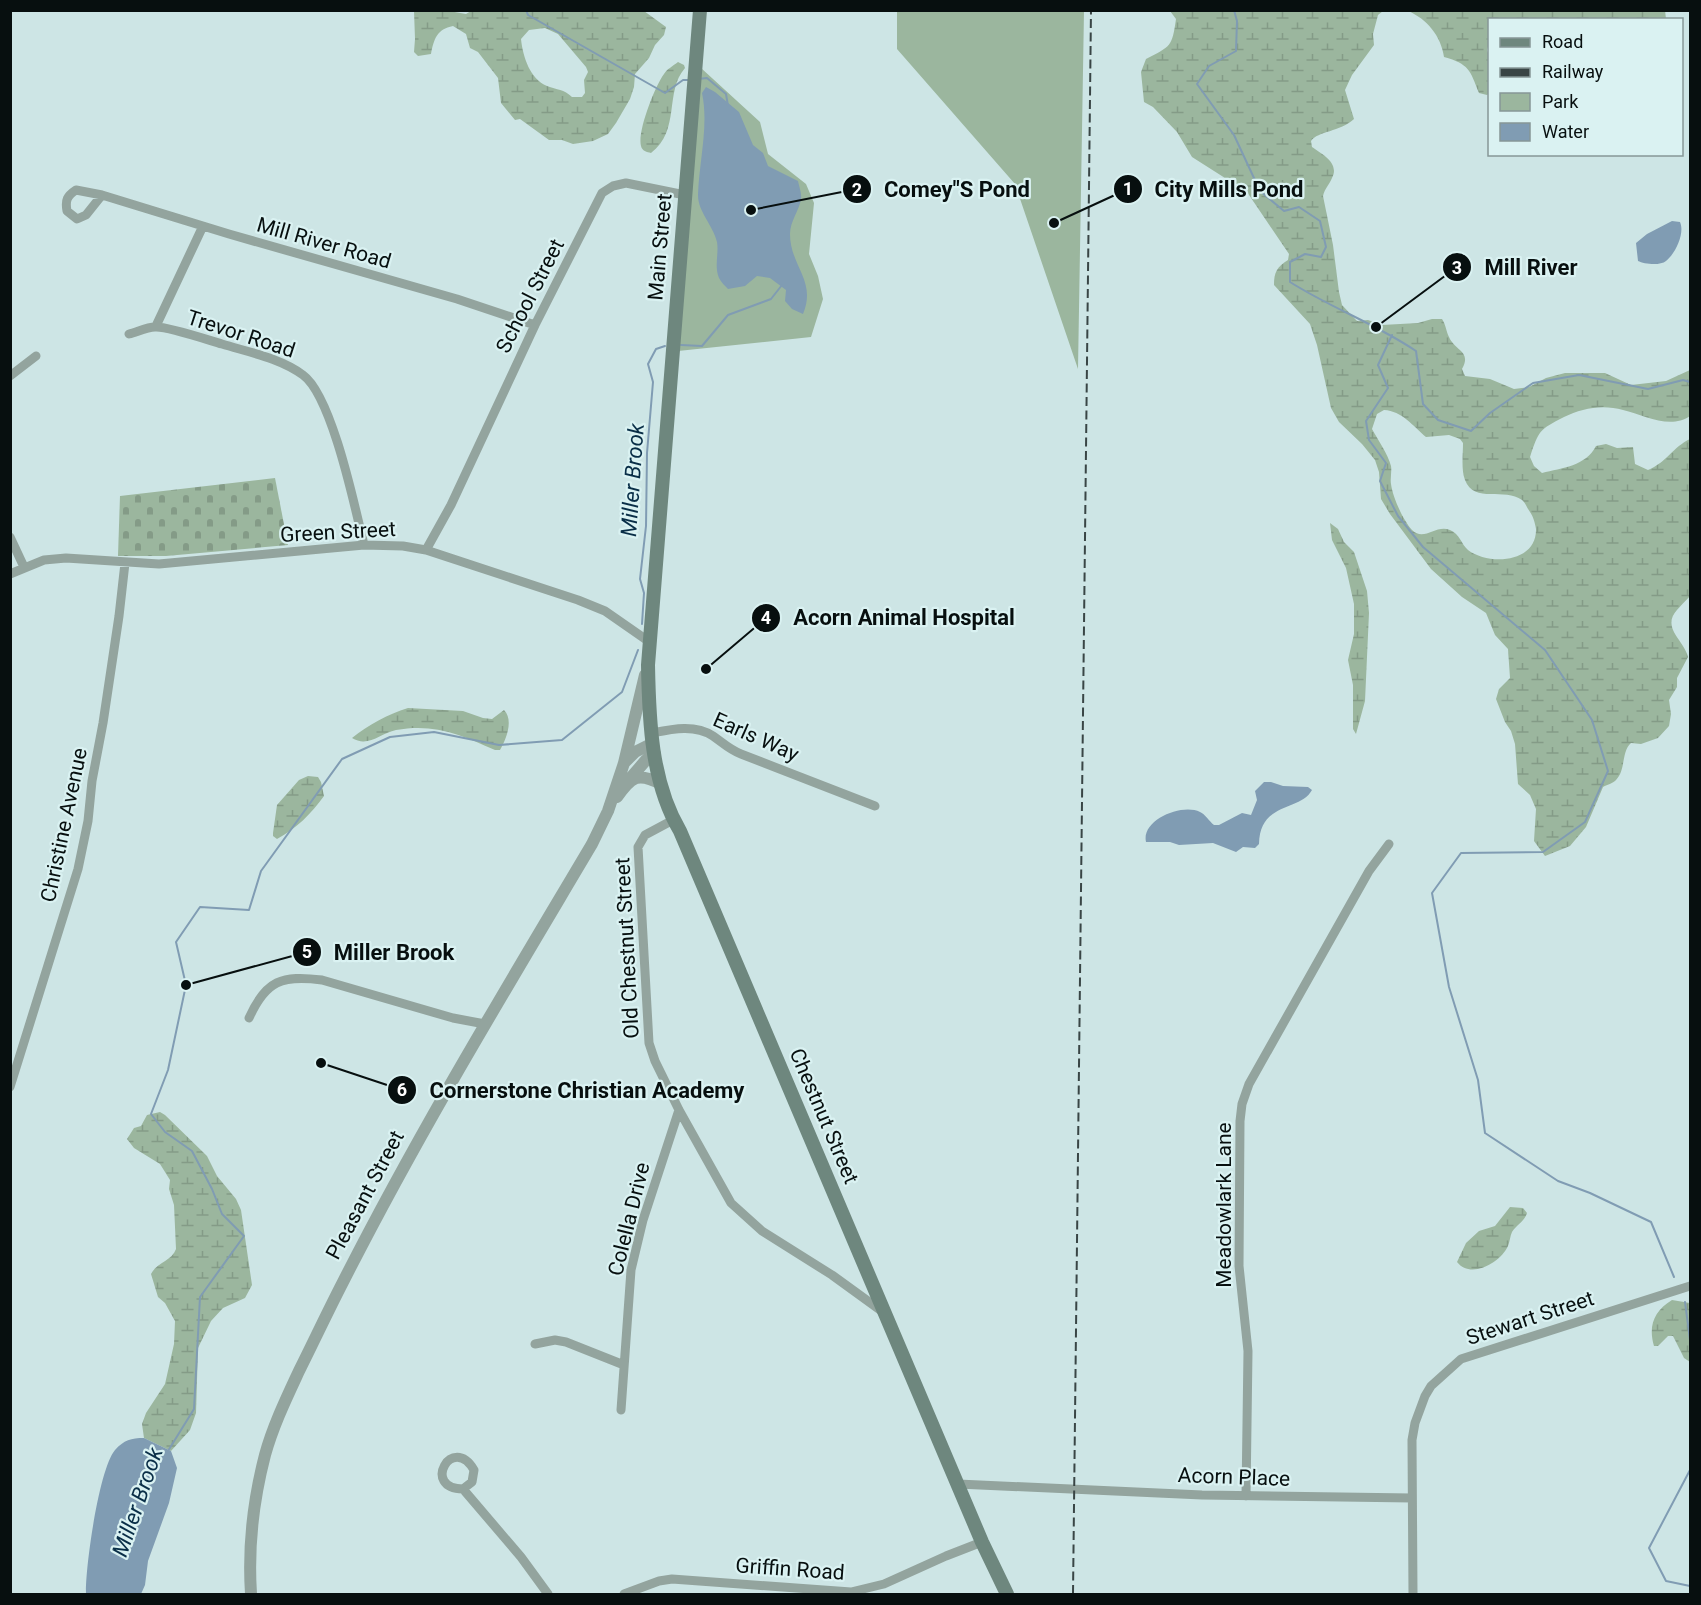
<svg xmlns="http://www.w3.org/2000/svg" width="1701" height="1605" font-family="Roboto,sans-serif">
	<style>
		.wetland { fill: url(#wetland-marsh); fill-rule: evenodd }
		.cemetery { fill: url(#cemetery-stones) }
		.park { fill: #9bb69e }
		.water { fill: #809cb3 }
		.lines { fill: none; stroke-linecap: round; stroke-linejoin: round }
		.stream { stroke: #809cb3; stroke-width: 2 }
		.minor { stroke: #93a49e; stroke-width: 9 }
		.tertiary { stroke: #93a49e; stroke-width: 12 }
		.secondary { stroke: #6e877e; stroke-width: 14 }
		.rail { stroke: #394545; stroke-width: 2; stroke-dasharray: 9 4.5; stroke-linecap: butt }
		.labels { text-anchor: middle; stroke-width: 4.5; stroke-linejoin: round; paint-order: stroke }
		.street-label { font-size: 21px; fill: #070f0f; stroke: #daf2f2 }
		.water-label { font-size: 22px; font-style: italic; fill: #092e47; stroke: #daf2f2 }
		.leader { fill: none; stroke: #070f0f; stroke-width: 2 }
		.callout-dot { fill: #070f0f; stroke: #daf2f2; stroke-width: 2 }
		.mark-label { font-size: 18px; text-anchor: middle; font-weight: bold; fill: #fff }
		.callout-label { font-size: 22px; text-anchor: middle; font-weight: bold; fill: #070f0f; stroke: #daf2f2; stroke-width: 4.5; stroke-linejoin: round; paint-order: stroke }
	</style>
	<defs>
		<pattern id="wetland-marsh" width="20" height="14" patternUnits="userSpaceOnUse" patternTransform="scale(1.5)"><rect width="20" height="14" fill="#9bb69e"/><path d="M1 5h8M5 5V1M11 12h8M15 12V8" fill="none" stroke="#849b87"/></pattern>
		<pattern id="cemetery-stones" width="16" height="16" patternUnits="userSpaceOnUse" patternTransform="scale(1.5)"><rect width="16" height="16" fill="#9bb69e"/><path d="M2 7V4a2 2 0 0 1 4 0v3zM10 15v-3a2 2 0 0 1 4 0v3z" fill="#849b87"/></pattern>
	</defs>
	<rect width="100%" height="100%" fill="#cde5e5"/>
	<!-- wetland -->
	<path class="wetland" d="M 1665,10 L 1666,19 L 1490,20 L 1489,43 L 1487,50 L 1489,56 L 1490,93 L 1487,95 L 1479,93 C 1470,70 1469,64 1444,57 C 1441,36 1427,19 1408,11 Z
		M 471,11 L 644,11 L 666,27 L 664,35 L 655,45 L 649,58 L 635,74 L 634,87 L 630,99 L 616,123 L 608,134 L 593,141 L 573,144 L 562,140 L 549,140 L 520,119 L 515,120 L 501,103 L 498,78 L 478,52 L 470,48 L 466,34 L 453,26 C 437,29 434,39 431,54 L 418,56 L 414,52 L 415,39 L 414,11 L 449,11 L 466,14 ZM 545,28 L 558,34 L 586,67 L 588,72 L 584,80 L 585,93 L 582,97 L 572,97 C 564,89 557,90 547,86 C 530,79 523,57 521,39 L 529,30 Z
		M 1170,11 L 1383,11 L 1378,15 L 1373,34 L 1374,45 L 1352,75 L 1345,90 L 1354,119 C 1340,132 1318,131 1311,141 L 1312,147 C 1322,154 1340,163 1332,178 C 1329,185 1325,188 1323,196 L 1333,245 L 1339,292 L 1342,305 L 1357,321 L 1368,320 L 1382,325 L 1418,323 L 1432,319 L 1442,319 C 1446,325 1446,331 1449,337 C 1455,351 1472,351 1462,369 L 1465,376 L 1490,379 L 1514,389 L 1529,387 L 1546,378 L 1565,373 L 1605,373 L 1631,385 L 1666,381 L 1690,370 L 1690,416 C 1670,430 1644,415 1623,410 C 1603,404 1582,408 1564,417 C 1539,430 1539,430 1530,457 L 1534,466 L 1542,473 C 1562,468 1586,466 1596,446 L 1606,444 L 1617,448 L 1633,447 L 1635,464 L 1648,470 C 1667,462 1673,447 1690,439 L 1690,596 C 1675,613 1663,618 1679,640 C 1683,646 1686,650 1688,657 L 1677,678 L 1677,687 L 1669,700 L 1671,714 L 1669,726 L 1658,738 L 1641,744 L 1631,743 C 1621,752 1626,770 1616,780 C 1614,783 1606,785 1603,787 L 1586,827 L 1570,846 L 1545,856 L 1534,841 L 1536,809 L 1530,795 L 1518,784 L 1515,744 L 1511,731 L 1505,722 L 1496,699 L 1499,689 L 1510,678 L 1508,649 L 1495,635 L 1486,613 L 1462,597 L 1431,569 L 1390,514 L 1381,499 L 1379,472 L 1375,460 L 1362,444 L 1339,422 L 1331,408 L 1317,345 L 1310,324 L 1274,285 C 1274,272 1277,267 1288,260 L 1289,254 L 1247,192 L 1192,157 L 1177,132 L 1153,107 L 1144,102 L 1141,72 L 1146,59 C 1171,46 1172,47 1176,19 ZM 1384,410 C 1402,411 1413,426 1426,437 L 1449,435 L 1460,439 L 1463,443 C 1463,454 1461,470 1465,480 C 1474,504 1505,487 1522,500 C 1525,502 1527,508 1530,512 C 1533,516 1535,523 1536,529 C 1537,563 1489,566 1468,550 C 1461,544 1460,534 1450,530 C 1436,524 1424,542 1412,530 C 1403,520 1393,498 1391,484 C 1390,478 1392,472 1391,466 C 1388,454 1378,440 1372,429 L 1377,414 Z
		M 678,62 L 684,65 L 685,68 C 664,92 681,130 651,153 C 647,152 642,151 641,146 C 637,132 655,86 664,74 C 667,69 673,66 678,62 Z
		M 1330,523 L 1338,529 L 1344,542 L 1354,552 L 1367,591 L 1369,613 L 1365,701 L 1356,734 L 1353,729 L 1353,685 L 1348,660 L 1354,634 L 1354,604 L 1346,568 L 1332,540 Z
		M 408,708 L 463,711 L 483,718 L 492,719 L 504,710 C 514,720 506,740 500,750 L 495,750 C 461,735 435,723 396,730 C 381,733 368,748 352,738 C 368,725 388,714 408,708 Z
		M 308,776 L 318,777 L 321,782 L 324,796 C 311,814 297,828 277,839 L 273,836 L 273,833 L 277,805 L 299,780 Z
		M 160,1112 L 165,1115 L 207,1156 L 217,1176 L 236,1199 L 241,1210 L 252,1285 L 245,1298 L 223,1308 L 211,1321 L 198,1348 L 196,1413 L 190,1430 L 171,1451 L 144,1438 L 142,1424 L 146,1413 L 165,1384 L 174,1344 L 175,1321 L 165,1303 L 158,1297 L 151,1274 C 157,1262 172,1261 176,1249 L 174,1205 L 169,1189 L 170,1180 L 160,1164 L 134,1148 L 127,1139 L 134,1128 L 141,1126 L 147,1115 Z
		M 1510,1207 L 1523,1208 L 1527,1213 C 1524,1222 1517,1224 1512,1232 C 1510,1236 1510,1241 1508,1246 C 1501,1262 1471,1280 1457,1262 L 1466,1243 L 1479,1231 L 1495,1226 Z
		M 1672,1300 L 1690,1303 L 1690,1362 L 1684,1358 L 1673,1336 L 1668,1336 L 1658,1346 L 1654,1346 C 1648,1326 1654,1311 1672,1300 Z"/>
	<!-- cemetery -->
	<path class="cemetery" d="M 275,478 L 288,545 L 166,556 L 118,556 L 120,496 Z"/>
	<!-- park -->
	<path class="park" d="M 897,11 L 1084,11 L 1078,369 L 1015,184 L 897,49 Z
		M 701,68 L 760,122 L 768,154 L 806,184 L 814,203 L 809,254 L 818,276 L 823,299 L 811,337 L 678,351 Z"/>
	<!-- water -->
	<path class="water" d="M 706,87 L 715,92 L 739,112 L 753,145 L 763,153 L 768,166 L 798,181 C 799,186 802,194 801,199 C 799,211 790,221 790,234 C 790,266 817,281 803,314 L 792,309 L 785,301 L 786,290 L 770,278 L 757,276 L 745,286 L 728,289 C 725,286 721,282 719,278 C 714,266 719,254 717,242 C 713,225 698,212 698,195 C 699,162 709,125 702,93 Z
		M 1672,221 L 1680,222 C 1685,233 1676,253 1666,261 C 1660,266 1644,264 1638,261 L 1636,243 L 1647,234 Z
		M 1264,782 L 1271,782 L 1283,786 L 1308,787 L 1312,790 C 1300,812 1260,801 1259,844 L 1255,848 L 1243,847 L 1236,852 L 1213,843 L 1179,845 L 1170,842 L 1146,842 C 1141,820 1182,803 1200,812 C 1205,814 1209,821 1214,825 L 1219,825 L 1242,813 L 1251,815 L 1257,800 L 1255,791 Z
		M 144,1438 L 171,1451 L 177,1468 L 169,1503 L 148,1561 L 145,1585 L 141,1594 L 86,1594 C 85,1568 99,1469 115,1450 C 124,1440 131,1438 144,1438 Z"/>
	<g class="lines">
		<!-- stream -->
		<path class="stream" d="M 526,10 L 528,15 L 665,93 L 683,80 L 690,80
			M 1234,10 L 1237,21 L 1236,51 L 1209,66 L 1197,84 L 1234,135 L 1260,191 L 1284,211 L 1299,207 L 1320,221 L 1326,247 L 1321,257 L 1305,254 L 1290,262 L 1290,282 C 1331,308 1376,324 1416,351 L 1423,404 L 1438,420 L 1471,431 L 1490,413 L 1533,383 L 1579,375 L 1648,389 L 1683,380 L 1690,382
			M 698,79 L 707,78 L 726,94 L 728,106
			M 1392,335 L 1378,365 L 1388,388 L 1366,421 L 1369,440 L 1386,463 L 1380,481 L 1398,516 L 1423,547 L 1545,650 L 1592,720 L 1608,771 L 1585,822 L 1543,852 L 1461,853 L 1432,893 L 1449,987 L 1478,1080 L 1485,1133 L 1558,1181 L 1590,1193 L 1651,1222 L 1674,1277
			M 681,345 L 702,346 L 728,315 L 771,299 L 782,285
			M 642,624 L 644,593 L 640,579 L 646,526 L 647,453 L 653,382 L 648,364 L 656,349 L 665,346
			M 1685,1302 L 1690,1340
			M 168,1451 L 194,1409 L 200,1297 L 244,1236 L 222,1214 L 212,1189 L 192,1151 L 165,1132 L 151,1114 L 168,1070 L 186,985 L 176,942 L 200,907 L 249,910 L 261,871 L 342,759 L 390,737 L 434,732 L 499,745 L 562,740 L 622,692 L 638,650
			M 1690,1470 L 1649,1548 L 1666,1581 L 1690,1586"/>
		<!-- minor -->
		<path class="minor" d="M 102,195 L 86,215 L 77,219 L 67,211 C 65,200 67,196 76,190 L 102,195 L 229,234 L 457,299 L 535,325
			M 156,326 L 203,226
			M 129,334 C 137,332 147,327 155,327 C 167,326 208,340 222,344 C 248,352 280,358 303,375 C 332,396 355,508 364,545
			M 10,376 L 36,356
			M 10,537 L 24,567
			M 426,550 L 451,505 L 535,325 L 602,193 L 613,186 L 626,183 L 685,195
			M 10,574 L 44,560 L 66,558 L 159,564 L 364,545 L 403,546 L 426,550 L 578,600 L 605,611 L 651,643
			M 652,733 C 672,729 695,724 713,736 C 723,743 730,750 741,754 L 875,806
			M 673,820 L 645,835 L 638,847 L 649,1043 L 655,1061 L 679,1110 L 731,1203 L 762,1231 L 832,1275 L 883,1312
			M 249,1018 C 266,980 282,975 322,980 L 453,1018 L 485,1024
			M 10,1087 L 78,869 L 88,821 L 92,781 L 103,723 L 119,616 L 125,563
			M 535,1344 L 555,1340 L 566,1342 L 624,1365
			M 621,1410 L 631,1270 L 643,1220 L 679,1110
			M 958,1484 L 1202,1495 L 1412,1498
			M 463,1489 L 472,1482 L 474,1470 C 452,1433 421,1489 463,1489 L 521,1557 L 548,1594
			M 1246,1496 L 1248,1351 L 1239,1266 L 1240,1121 L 1242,1104 L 1249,1084 L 1369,871 L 1389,844
			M 624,1594 L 659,1581 L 672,1579 L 851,1592 L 884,1584 L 946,1556 L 982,1542
			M 1413,1594 L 1412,1440 L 1415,1423 L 1425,1396 L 1431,1386 L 1461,1359 L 1690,1286"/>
		<!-- tertiary -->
		<path class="tertiary" d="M 625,762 L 635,752 L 653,743
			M 628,781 L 646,760 L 655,754
			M 617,797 C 632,776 638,772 661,784
			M 251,1594 C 248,1548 253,1501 265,1455 C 273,1426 286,1399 299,1371 C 314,1341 328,1311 343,1282 C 419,1132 506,989 592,844 L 608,811 L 624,763 L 645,675"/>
		<!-- secondary -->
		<path class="secondary" d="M 700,10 L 648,665 C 649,720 651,782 680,831 L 982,1542 L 1007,1594"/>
		<!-- rail -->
		<path class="rail" d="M 1073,1594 L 1091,10"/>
	</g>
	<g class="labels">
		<!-- street labels -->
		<g class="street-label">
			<text transform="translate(324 243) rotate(16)" y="7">Mill River Road</text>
			<text transform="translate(660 247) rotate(-85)" y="7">Main Street</text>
			<text transform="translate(530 296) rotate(-63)" y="7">School Street</text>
			<text transform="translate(241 334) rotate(18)" y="7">Trevor Road</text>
			<text transform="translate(338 532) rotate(-3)" y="7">Green Street</text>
			<text transform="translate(756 737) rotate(24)" y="7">Earls Way</text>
			<text transform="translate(64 825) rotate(-78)" y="7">Christine Avenue</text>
			<text transform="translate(627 948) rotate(-93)" y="7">Old Chestnut Street</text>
			<text transform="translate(824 1116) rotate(67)" y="7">Chestnut Street</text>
			<text transform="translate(365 1195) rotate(-62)" y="7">Pleasant Street</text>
			<text transform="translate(1224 1205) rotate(-90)" y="7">Meadowlark Lane</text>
			<text transform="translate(629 1219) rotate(-76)" y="7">Colella Drive</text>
			<text transform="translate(1530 1318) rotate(-18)" y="7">Stewart Street</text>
			<text transform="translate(1234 1477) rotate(2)" y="7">Acorn Place</text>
			<text transform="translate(790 1569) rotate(4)" y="7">Griffin Road</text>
		</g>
		<!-- water labels -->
		<g class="water-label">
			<text transform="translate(632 480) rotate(-86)" y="8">Miller Brook</text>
			<text transform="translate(137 1502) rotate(-71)" y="8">Miller Brook</text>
		</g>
	</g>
	<!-- callouts -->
	<path class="leader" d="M1054 223L1128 189M751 210L857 189M1376 327L1457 267M706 669L766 618M186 985L307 952M321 1063L402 1090"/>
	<g class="callout-dot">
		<circle cx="1054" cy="223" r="6"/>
		<circle cx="751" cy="210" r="6"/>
		<circle cx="1376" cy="327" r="6"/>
		<circle cx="706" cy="669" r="6"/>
		<circle cx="186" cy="985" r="6"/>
		<circle cx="321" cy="1063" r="6"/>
		<circle cx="1128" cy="189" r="15"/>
		<circle cx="857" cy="189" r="15"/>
		<circle cx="1457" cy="267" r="15"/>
		<circle cx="766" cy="618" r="15"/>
		<circle cx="307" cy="952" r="15"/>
		<circle cx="402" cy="1090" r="15"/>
	</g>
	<g class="mark-label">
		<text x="1128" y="195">1</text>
		<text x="857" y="196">2</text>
		<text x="1457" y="274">3</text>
		<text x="766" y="624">4</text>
		<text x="307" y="958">5</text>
		<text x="402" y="1096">6</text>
	</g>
	<g class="callout-label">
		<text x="1229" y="197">City Mills Pond</text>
		<text x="957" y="197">Comey"S Pond</text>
		<text x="1531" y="275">Mill River</text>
		<text x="904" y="625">Acorn Animal Hospital</text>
		<text x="394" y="960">Miller Brook</text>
		<text x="587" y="1098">Cornerstone Christian Academy</text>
	</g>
	<!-- border -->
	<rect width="1701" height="1605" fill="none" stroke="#070f0f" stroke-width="24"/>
	<!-- legend -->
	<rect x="1488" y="18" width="195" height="138" fill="#daf2f2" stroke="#869797" stroke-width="1.5"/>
	<rect x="1500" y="38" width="30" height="9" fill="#6e877e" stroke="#869797" stroke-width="1.5"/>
	<text x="1542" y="48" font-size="18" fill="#070f0f">Road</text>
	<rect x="1500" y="68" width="30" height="9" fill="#394545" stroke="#869797" stroke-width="1.5"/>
	<text x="1542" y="78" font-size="18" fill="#070f0f">Railway</text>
	<rect x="1500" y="93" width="30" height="18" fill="#9bb69e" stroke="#869797" stroke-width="1.5"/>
	<text x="1542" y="108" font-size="18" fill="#070f0f">Park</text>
	<rect x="1500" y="123" width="30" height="18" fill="#809cb3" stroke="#869797" stroke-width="1.5"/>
	<text x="1542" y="138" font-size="18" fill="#070f0f">Water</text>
</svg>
